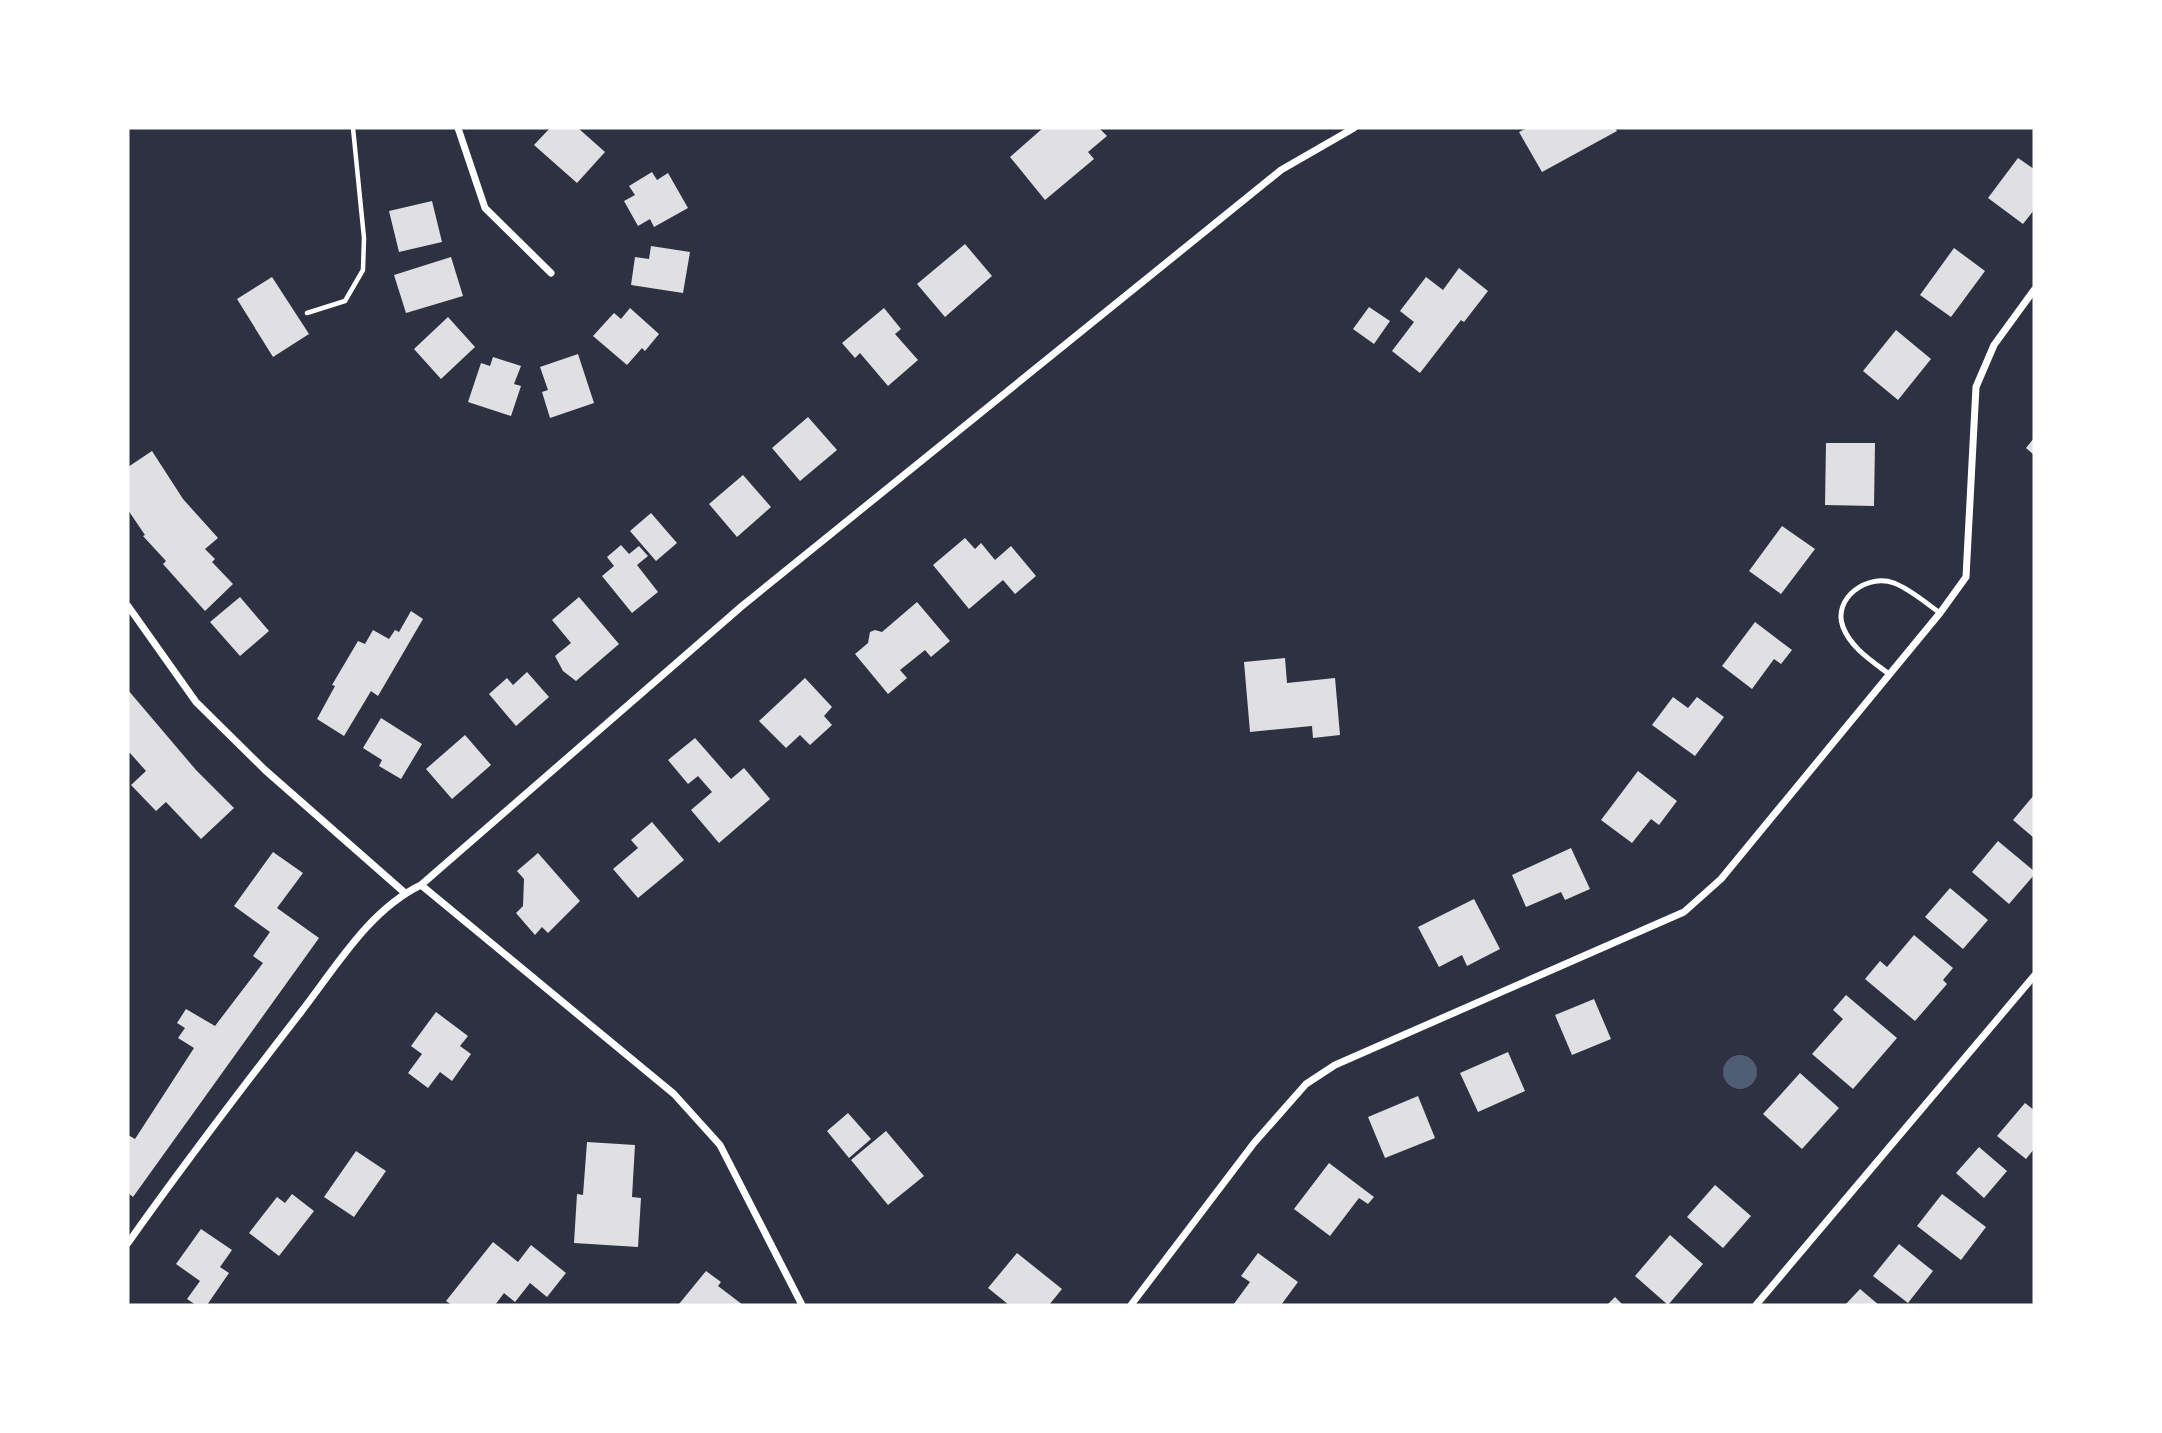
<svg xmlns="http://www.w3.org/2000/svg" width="2162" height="1433" font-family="Barlow,sans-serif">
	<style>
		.water { fill: #4f5d75 }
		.building { fill: #e0e0e3 }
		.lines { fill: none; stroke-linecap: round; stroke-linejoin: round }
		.path { stroke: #fff; stroke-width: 4.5 }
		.service { stroke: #fff; stroke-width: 5 }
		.minor { stroke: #fff; stroke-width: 7 }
	</style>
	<rect width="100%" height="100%" fill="#2d3142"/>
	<!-- water -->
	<path class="water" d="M1723 1072a17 17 0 1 1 34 0a17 17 0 1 1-34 0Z"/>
	<!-- building -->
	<path class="building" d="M 550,128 L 578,128 L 605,152 L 577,183 L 534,145 Z
		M 1043,128 L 1099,128 L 1107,136 L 1088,152 L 1094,159 L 1045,200 L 1010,157 Z
		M 1527,128 L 1615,128 L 1617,131 L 1542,172 L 1519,132 Z
		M 2018,158 L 2034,169 L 2034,210 L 2023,224 L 1988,198 Z
		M 652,172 L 657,180 L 668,173 L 688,208 L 654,227 L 650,219 L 638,226 L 624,201 L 635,195 L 629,186 Z
		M 432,201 L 442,242 L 399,252 L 389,211 Z
		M 965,244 L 992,276 L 945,317 L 917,284 Z
		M 651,246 L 690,252 L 683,293 L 631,285 L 635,257 L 649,259 Z
		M 1954,248 L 1985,271 L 1951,317 L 1920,295 Z
		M 451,257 L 463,296 L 406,313 L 394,275 Z
		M 1459,268 L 1488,291 L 1464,322 L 1461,320 L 1420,373 L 1392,351 L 1414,322 L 1400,311 L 1426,277 L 1443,290 Z
		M 272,277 L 309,334 L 273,357 L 237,299 Z
		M 1369,307 L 1390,321 L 1374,344 L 1353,329 Z
		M 630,308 L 659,334 L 645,351 L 642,348 L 627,365 L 593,336 L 614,313 L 621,319 Z
		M 884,308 L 901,329 L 895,334 L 918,360 L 888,386 L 860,353 L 855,358 L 842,343 Z
		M 448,317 L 475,347 L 441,379 L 414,349 Z
		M 1896,330 L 1931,359 L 1898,400 L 1863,371 Z
		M 578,354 L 594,403 L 550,418 L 542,392 L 548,390 L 540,367 Z
		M 493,357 L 521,366 L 514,384 L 521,386 L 511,416 L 468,402 L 481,363 L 490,366 Z
		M 808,417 L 837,450 L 800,481 L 772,448 Z
		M 2034,438 L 2034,455 L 2026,448 Z
		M 1826,443 L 1875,443 L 1874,506 L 1825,505 Z
		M 152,451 L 183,499 L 218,538 L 205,549 L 215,559 L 212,562 L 233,584 L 205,611 L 163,564 L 166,561 L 143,536 L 145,535 L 128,510 L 128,467 Z
		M 743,475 L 771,507 L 737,537 L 709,504 Z
		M 651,513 L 677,543 L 656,561 L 630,531 Z
		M 1782,526 L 1815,549 L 1781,594 L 1749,571 Z
		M 965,538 L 975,549 L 981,543 L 995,560 L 1011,546 L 1036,576 L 1015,594 L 1003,580 L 969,609 L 933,565 Z
		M 621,545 L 629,554 L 639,546 L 648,556 L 637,565 L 658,592 L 632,613 L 602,576 L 614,566 L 607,557 Z
		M 240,597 L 269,631 L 240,656 L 210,622 Z
		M 579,597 L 619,644 L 576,681 L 563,671 L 555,656 L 571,643 L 552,620 Z
		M 917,602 L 950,641 L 931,657 L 925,650 L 900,670 L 907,678 L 888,694 L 855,654 L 868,643 L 870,632 L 875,630 L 882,632 Z
		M 411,611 L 423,619 L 378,696 L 371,691 L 344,736 L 317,719 L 335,686 L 332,685 L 358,641 L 365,644 L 373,630 L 389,639 L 395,630 L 399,632 Z
		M 1755,622 L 1792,650 L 1781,664 L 1774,659 L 1752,689 L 1722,666 Z
		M 1285,658 L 1287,683 L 1335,678 L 1340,735 L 1313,738 L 1312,726 L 1250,732 L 1244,662 Z
		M 527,672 L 549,697 L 516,726 L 489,694 L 507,678 L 513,685 Z
		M 805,678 L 832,707 L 824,716 L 832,725 L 810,745 L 800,735 L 786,748 L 759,721 Z
		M 128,690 L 196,770 L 234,808 L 201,839 L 166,802 L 156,811 L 131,785 L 146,771 L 130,753 L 128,755 Z
		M 1673,697 L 1688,708 L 1697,697 L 1724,717 L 1695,756 L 1652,725 Z
		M 381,718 L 422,744 L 401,779 L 379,766 L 382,760 L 363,748 Z
		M 465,735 L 491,765 L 452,799 L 426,769 Z
		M 695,738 L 731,779 L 744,768 L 770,799 L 719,843 L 691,810 L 712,792 L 698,776 L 688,784 L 668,760 Z
		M 1638,771 L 1677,801 L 1659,825 L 1651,819 L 1632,843 L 1601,820 Z
		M 2034,795 L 2034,838 L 2013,820 Z
		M 652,822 L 684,860 L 638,898 L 613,869 L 638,848 L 631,840 Z
		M 1998,841 L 2034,871 L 2034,875 L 2009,904 L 1972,872 Z
		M 1571,848 L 1590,889 L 1565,900 L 1561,892 L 1526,907 L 1512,875 Z
		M 273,852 L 303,873 L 277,908 L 319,938 L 133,1197 L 128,1193 L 128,1135 L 135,1139 L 194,1048 L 178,1038 L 185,1028 L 177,1023 L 186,1009 L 215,1026 L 263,963 L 253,956 L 270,932 L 234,906 Z
		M 538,853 L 580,901 L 548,933 L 542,927 L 535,935 L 516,913 L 523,906 L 524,879 L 517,871 Z
		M 1950,888 L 1988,920 L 1963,949 L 1925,917 Z
		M 1474,899 L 1500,949 L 1467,966 L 1462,955 L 1439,967 L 1418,927 Z
		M 1914,935 L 1953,968 L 1943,980 L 1947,984 L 1915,1021 L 1865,979 L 1880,961 L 1887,967 Z
		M 1846,995 L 1897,1038 L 1853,1089 L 1812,1054 L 1843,1019 L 1833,1010 Z
		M 1594,999 L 1611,1039 L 1572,1055 L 1555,1015 Z
		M 436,1012 L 468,1036 L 460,1046 L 471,1054 L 452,1081 L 440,1072 L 428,1088 L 408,1073 L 422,1054 L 411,1046 Z
		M 1508,1052 L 1525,1091 L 1478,1112 L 1460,1073 Z
		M 1800,1073 L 1839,1108 L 1802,1149 L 1763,1114 Z
		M 1418,1096 L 1435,1138 L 1385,1158 L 1368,1117 Z
		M 2025,1103 L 2034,1110 L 2034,1149 L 2026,1159 L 1997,1136 Z
		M 848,1113 L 871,1139 L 849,1158 L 827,1131 Z
		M 886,1131 L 924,1176 L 888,1205 L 851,1160 Z
		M 587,1142 L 635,1145 L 632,1197 L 641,1198 L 638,1247 L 574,1243 L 577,1194 L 583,1195 Z
		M 1979,1147 L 2007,1171 L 1984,1198 L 1956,1173 Z
		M 356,1151 L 386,1171 L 354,1217 L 324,1197 Z
		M 1329,1163 L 1374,1197 L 1368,1204 L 1359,1198 L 1330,1236 L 1294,1209 Z
		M 1715,1185 L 1751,1216 L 1723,1248 L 1687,1217 Z
		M 292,1194 L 314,1211 L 279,1256 L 249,1233 L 277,1197 L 285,1203 Z
		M 1942,1194 L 1986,1227 L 1961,1260 L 1917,1226 Z
		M 201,1229 L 232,1250 L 220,1267 L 229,1273 L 207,1305 L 196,1305 L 187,1299 L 200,1281 L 176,1264 Z
		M 1670,1235 L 1703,1264 L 1668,1305 L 1635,1276 Z
		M 493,1242 L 518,1262 L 531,1245 L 566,1273 L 547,1297 L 530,1283 L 515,1302 L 504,1293 L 495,1305 L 452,1305 L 446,1301 Z
		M 1899,1244 L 1933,1271 L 1908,1303 L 1873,1276 Z
		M 1017,1253 L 1062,1289 L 1049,1305 L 1009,1305 L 988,1288 Z
		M 1258,1253 L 1298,1282 L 1281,1305 L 1233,1305 L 1250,1282 L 1241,1276 Z
		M 706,1271 L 721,1282 L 718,1286 L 743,1305 L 679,1304 Z
		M 1860,1289 L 1879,1305 L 1845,1305 Z
		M 1615,1297 L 1623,1305 L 1607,1305 Z"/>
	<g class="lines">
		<!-- path -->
		<path class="path" d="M 307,313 L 345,301 L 363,270 L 364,238 L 353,128"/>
		<!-- service -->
		<path class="service" d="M 1889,674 C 1872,661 1851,648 1843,627 C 1832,598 1868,573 1894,583 C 1910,589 1926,603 1940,613"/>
		<!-- minor -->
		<path class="minor" d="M 458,128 L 485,208 L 551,273
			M 128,606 L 196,702 L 265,770 L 405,893
			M 421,885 L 674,1094 L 720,1145 L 802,1305
			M 128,1243 C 184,1164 242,1088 301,1012 C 336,967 369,910 421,885 L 742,606 L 1281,170 L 1354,128
			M 1131,1305 L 1254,1143 L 1306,1084 L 1335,1065 L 1684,912 L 1721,879 L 1940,613 L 1966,577 L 1976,387 L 1994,345 L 2034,290
			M 1756,1305 L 2034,976"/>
	</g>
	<!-- border -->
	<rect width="2162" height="1433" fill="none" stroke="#ffffff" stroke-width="259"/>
</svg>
